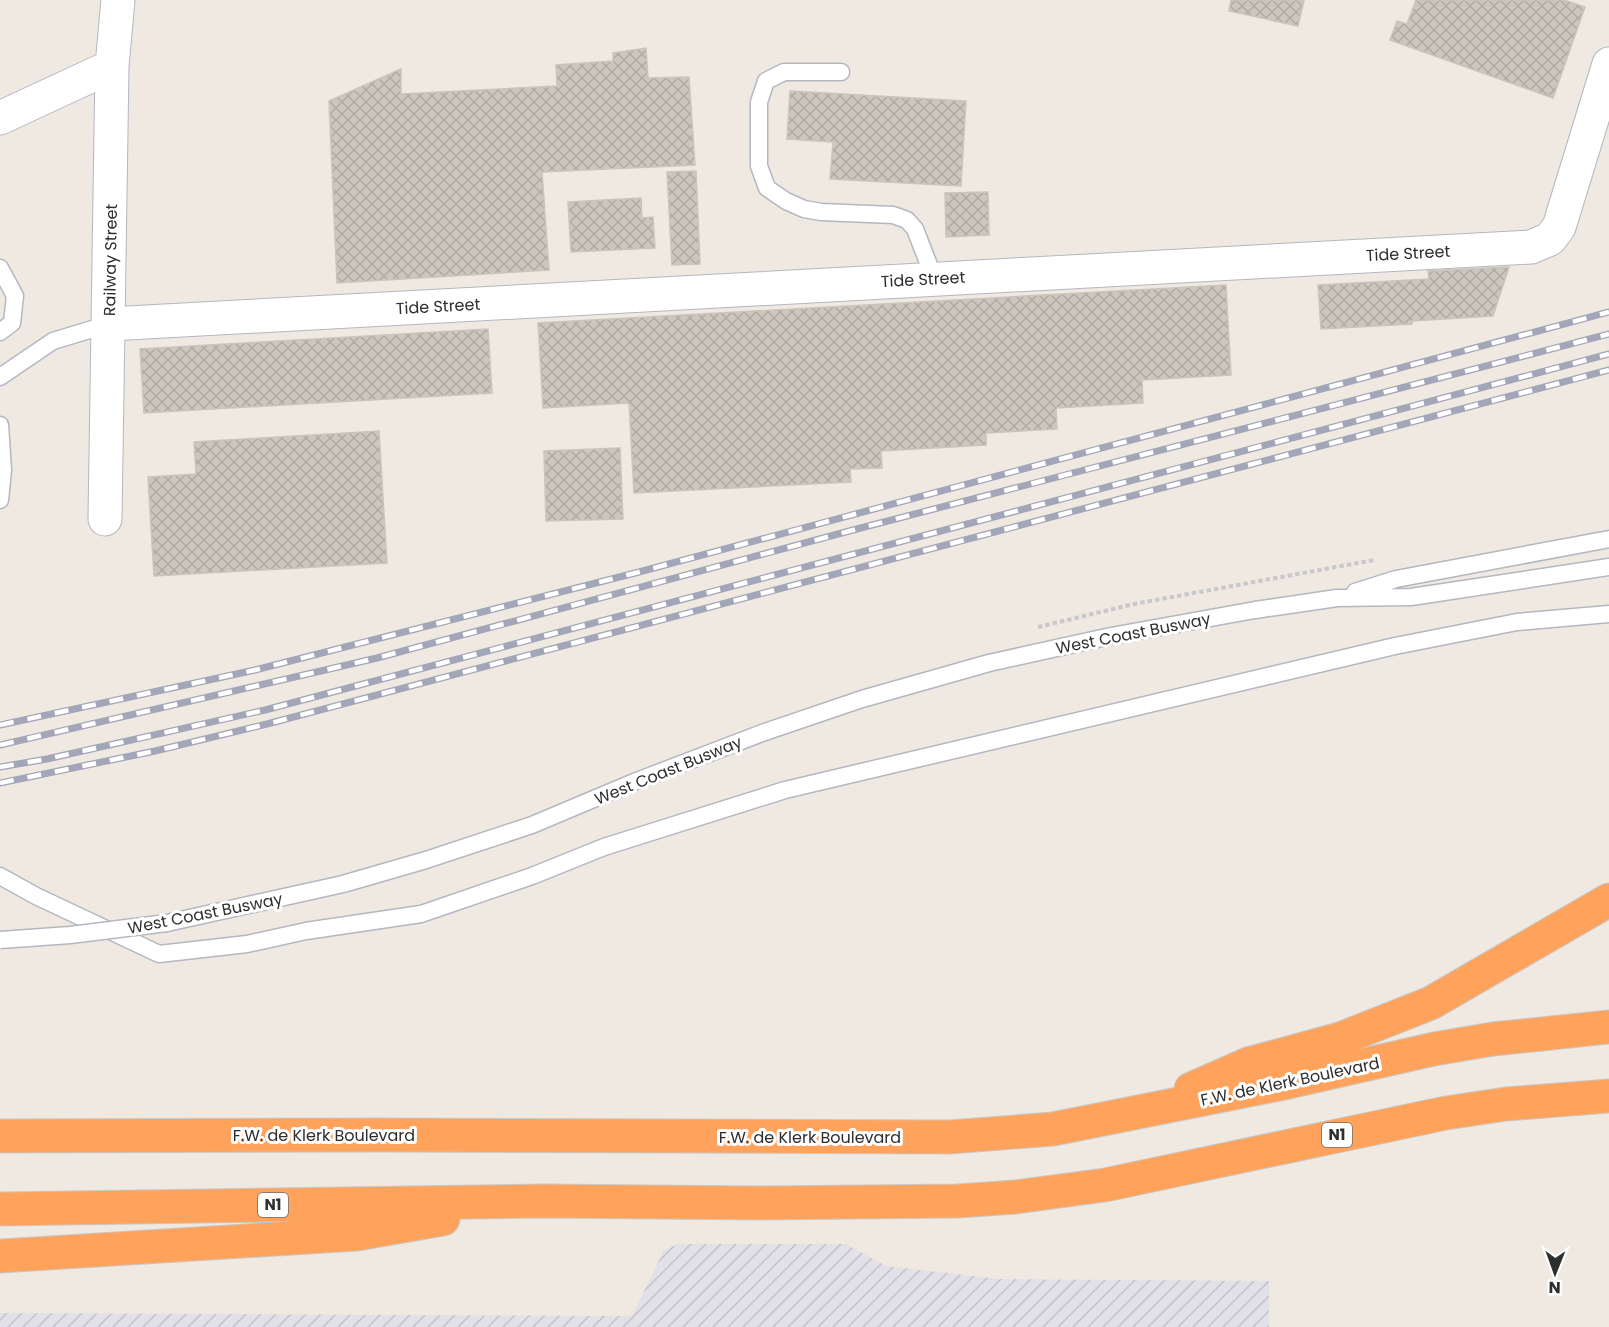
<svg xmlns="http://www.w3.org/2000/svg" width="1609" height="1327" font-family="Poppins,sans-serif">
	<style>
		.industrial { fill: url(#industrial-furrows) }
		.building { fill: url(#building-cross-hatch); stroke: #cbc5ba; stroke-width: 1.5 }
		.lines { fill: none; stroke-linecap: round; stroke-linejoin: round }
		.lane-casing { stroke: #b4b7c1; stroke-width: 19 }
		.street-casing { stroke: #b4b7c1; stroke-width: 35 }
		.highway-casing { stroke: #c9c9c9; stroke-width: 35 }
		.path { stroke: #c9c9c9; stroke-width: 4; stroke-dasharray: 4.5 3; stroke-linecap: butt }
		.lane { stroke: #fff; stroke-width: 16 }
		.street { stroke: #fff; stroke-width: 33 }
		.highway { stroke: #ffa35c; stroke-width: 33 }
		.rail-casing { stroke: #a3a6b8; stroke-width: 7 }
		.rail { stroke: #fff; stroke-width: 4.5; stroke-dasharray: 14; stroke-linecap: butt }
		.lane-bridge-casing { stroke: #b4b7c1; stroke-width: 19; stroke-linecap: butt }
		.lane-bridge { stroke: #fff; stroke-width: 16 }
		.labels { text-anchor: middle; stroke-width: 6; stroke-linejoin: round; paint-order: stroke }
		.shield { fill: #fff; stroke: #6d6d6d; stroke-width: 1.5 }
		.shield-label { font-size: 15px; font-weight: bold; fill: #2e2e2e }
		.street-label { font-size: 16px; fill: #2e2e2e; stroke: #fff }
	</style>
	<defs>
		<pattern id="industrial-furrows" width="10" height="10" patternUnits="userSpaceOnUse" patternTransform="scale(1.5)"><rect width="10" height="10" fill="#e3e1e8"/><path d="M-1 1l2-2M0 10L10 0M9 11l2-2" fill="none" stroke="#c3c1c7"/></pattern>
		<pattern id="building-cross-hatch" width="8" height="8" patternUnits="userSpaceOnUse" patternTransform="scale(1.5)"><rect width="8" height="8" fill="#cbc7bf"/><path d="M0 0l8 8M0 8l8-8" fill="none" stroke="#afaba4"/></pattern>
	</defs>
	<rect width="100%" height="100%" fill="#efe9e1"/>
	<!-- industrial -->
	<path class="industrial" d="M 679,1244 L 846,1244 L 886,1266 L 999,1279 L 1269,1281 L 1269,1327 L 0,1327 L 0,1313 L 632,1316 L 664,1250 Z"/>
	<!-- building -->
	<path class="building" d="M 1231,0 L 1304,0 L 1298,26 L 1229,11 Z
		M 1416,0 L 1564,0 L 1585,7 L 1553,98 L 1390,40 L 1397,21 L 1407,24 Z
		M 646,48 L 648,78 L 689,77 L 695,165 L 542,172 L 549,270 L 337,283 L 329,101 L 401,69 L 401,94 L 557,86 L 556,65 L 613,61 L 613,53 Z
		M 790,91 L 966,101 L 961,186 L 830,179 L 833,142 L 787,139 Z
		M 696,171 L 700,264 L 672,265 L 667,172 Z
		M 988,192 L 989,235 L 946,237 L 945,193 Z
		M 641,198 L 642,218 L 653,217 L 655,248 L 571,252 L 568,202 Z
		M 1509,267 L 1493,316 L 1412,321 L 1412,324 L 1321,329 L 1318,285 L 1429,279 L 1428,271 Z
		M 1226,285 L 1231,375 L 1142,380 L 1143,403 L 1056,408 L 1057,429 L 986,433 L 986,445 L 881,451 L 882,468 L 850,469 L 851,482 L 634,493 L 629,403 L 543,408 L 538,323 Z
		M 488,329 L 492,393 L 144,413 L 140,349 Z
		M 379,431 L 387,563 L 154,576 L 148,477 L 196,474 L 194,442 Z
		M 620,448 L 623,519 L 546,521 L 544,451 Z"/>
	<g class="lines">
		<!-- lane casing -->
		<g class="lane-casing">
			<path id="lane" d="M 841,72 L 784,72 L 766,81 L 759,102 L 759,166 L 767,188 L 786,201 L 804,209 L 821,212 L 893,215 L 907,220 L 915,229 L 934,278
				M 0,268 L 15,296 L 12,323 L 0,332
				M 0,377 L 53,341 L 109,324
				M 0,425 L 3,470 L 0,500
				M 1355,592 L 1396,579 L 1609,539
				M 0,876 L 36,896 L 159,954 L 247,944 L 306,931 L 421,914 L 532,876 L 604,847 L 785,790 L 1395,646 L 1517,622 L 1609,614
				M 167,923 L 343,884 L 426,860 L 532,825 L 634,782 L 762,733 L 862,699 L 989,663 L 1111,636 L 1255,610 L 1337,598 L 1411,597 L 1609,567"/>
		</g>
		<!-- street casing -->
		<g class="street-casing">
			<path id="street" d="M 0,118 L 112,66
				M 109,324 L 1531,247 L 1550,239 L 1559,227 L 1609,64
				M 105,519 L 112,66 L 118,0"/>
		</g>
		<!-- highway casing -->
		<g class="highway-casing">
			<path id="highway" d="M 1191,1089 L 1248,1064 L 1340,1039 L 1431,1003 L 1609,900
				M 0,1136 L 382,1135 L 950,1137 L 1053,1129 L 1289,1082 L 1434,1049 L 1493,1039 L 1609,1027
				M 0,1209 L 545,1201 L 759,1203 L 958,1201 L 1016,1197 L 1105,1185 L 1446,1113 L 1506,1104 L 1609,1096
				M 0,1256 L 357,1234 L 443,1219"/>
		</g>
		<!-- path -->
		<path class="path" d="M 1038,627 L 1134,604 L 1374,560"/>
		<!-- lane -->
		<use href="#lane" class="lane"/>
		<!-- street -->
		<use href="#street" class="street"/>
		<!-- highway -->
		<use href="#highway" class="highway"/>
		<!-- rail casing -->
		<g class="rail-casing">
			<path id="rail" d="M 0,725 L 255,670 L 639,572 L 1609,312
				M 0,745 L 377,658 L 853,530 L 1609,334
				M 0,767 L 47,759 L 265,710 L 1609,354
				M 0,783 L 155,751 L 267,724 L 1609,370"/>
		</g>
		<!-- rail -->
		<use href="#rail" class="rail"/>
		<!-- lane-bridge casing -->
		<g class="lane-bridge-casing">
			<path id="lane-bridge" d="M 0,940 L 70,935 L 167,923"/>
		</g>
		<!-- lane-bridge -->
		<use href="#lane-bridge" class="lane-bridge"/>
	</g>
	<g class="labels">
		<!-- shield labels -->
		<g class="shield">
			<rect x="1322" y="1123" width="30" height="24" rx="4.5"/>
			<rect x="258" y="1193" width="30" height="24" rx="4.5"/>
		</g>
		<g class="shield-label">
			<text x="1337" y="1140">N1</text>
			<text x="273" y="1210">N1</text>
		</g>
		<!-- street labels -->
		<g class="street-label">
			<text transform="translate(1408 253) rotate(-3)" y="6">Tide Street</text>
			<text transform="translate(110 260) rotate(-89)" y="6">Railway Street</text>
			<text transform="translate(923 279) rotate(-3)" y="6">Tide Street</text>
			<text transform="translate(438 306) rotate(-3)" y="6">Tide Street</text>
			<text transform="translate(1133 633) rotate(-11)" y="6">West Coast Busway</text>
			<text transform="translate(668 770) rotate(-22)" y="6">West Coast Busway</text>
			<text transform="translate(205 913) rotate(-11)" y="6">West Coast Busway</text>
			<text transform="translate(1290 1081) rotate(-12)" y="6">F.W. de Klerk Boulevard</text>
			<text x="324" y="1141">F.W. de Klerk Boulevard</text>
			<text x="810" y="1143">F.W. de Klerk Boulevard</text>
		</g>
	</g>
	<!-- north arrow -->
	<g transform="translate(1555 1273) rotate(181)" stroke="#ffffff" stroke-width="4.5" paint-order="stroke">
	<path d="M0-4.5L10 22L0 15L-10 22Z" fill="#2e2e2e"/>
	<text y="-9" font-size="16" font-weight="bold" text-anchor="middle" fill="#2e2e2e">N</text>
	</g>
</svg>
